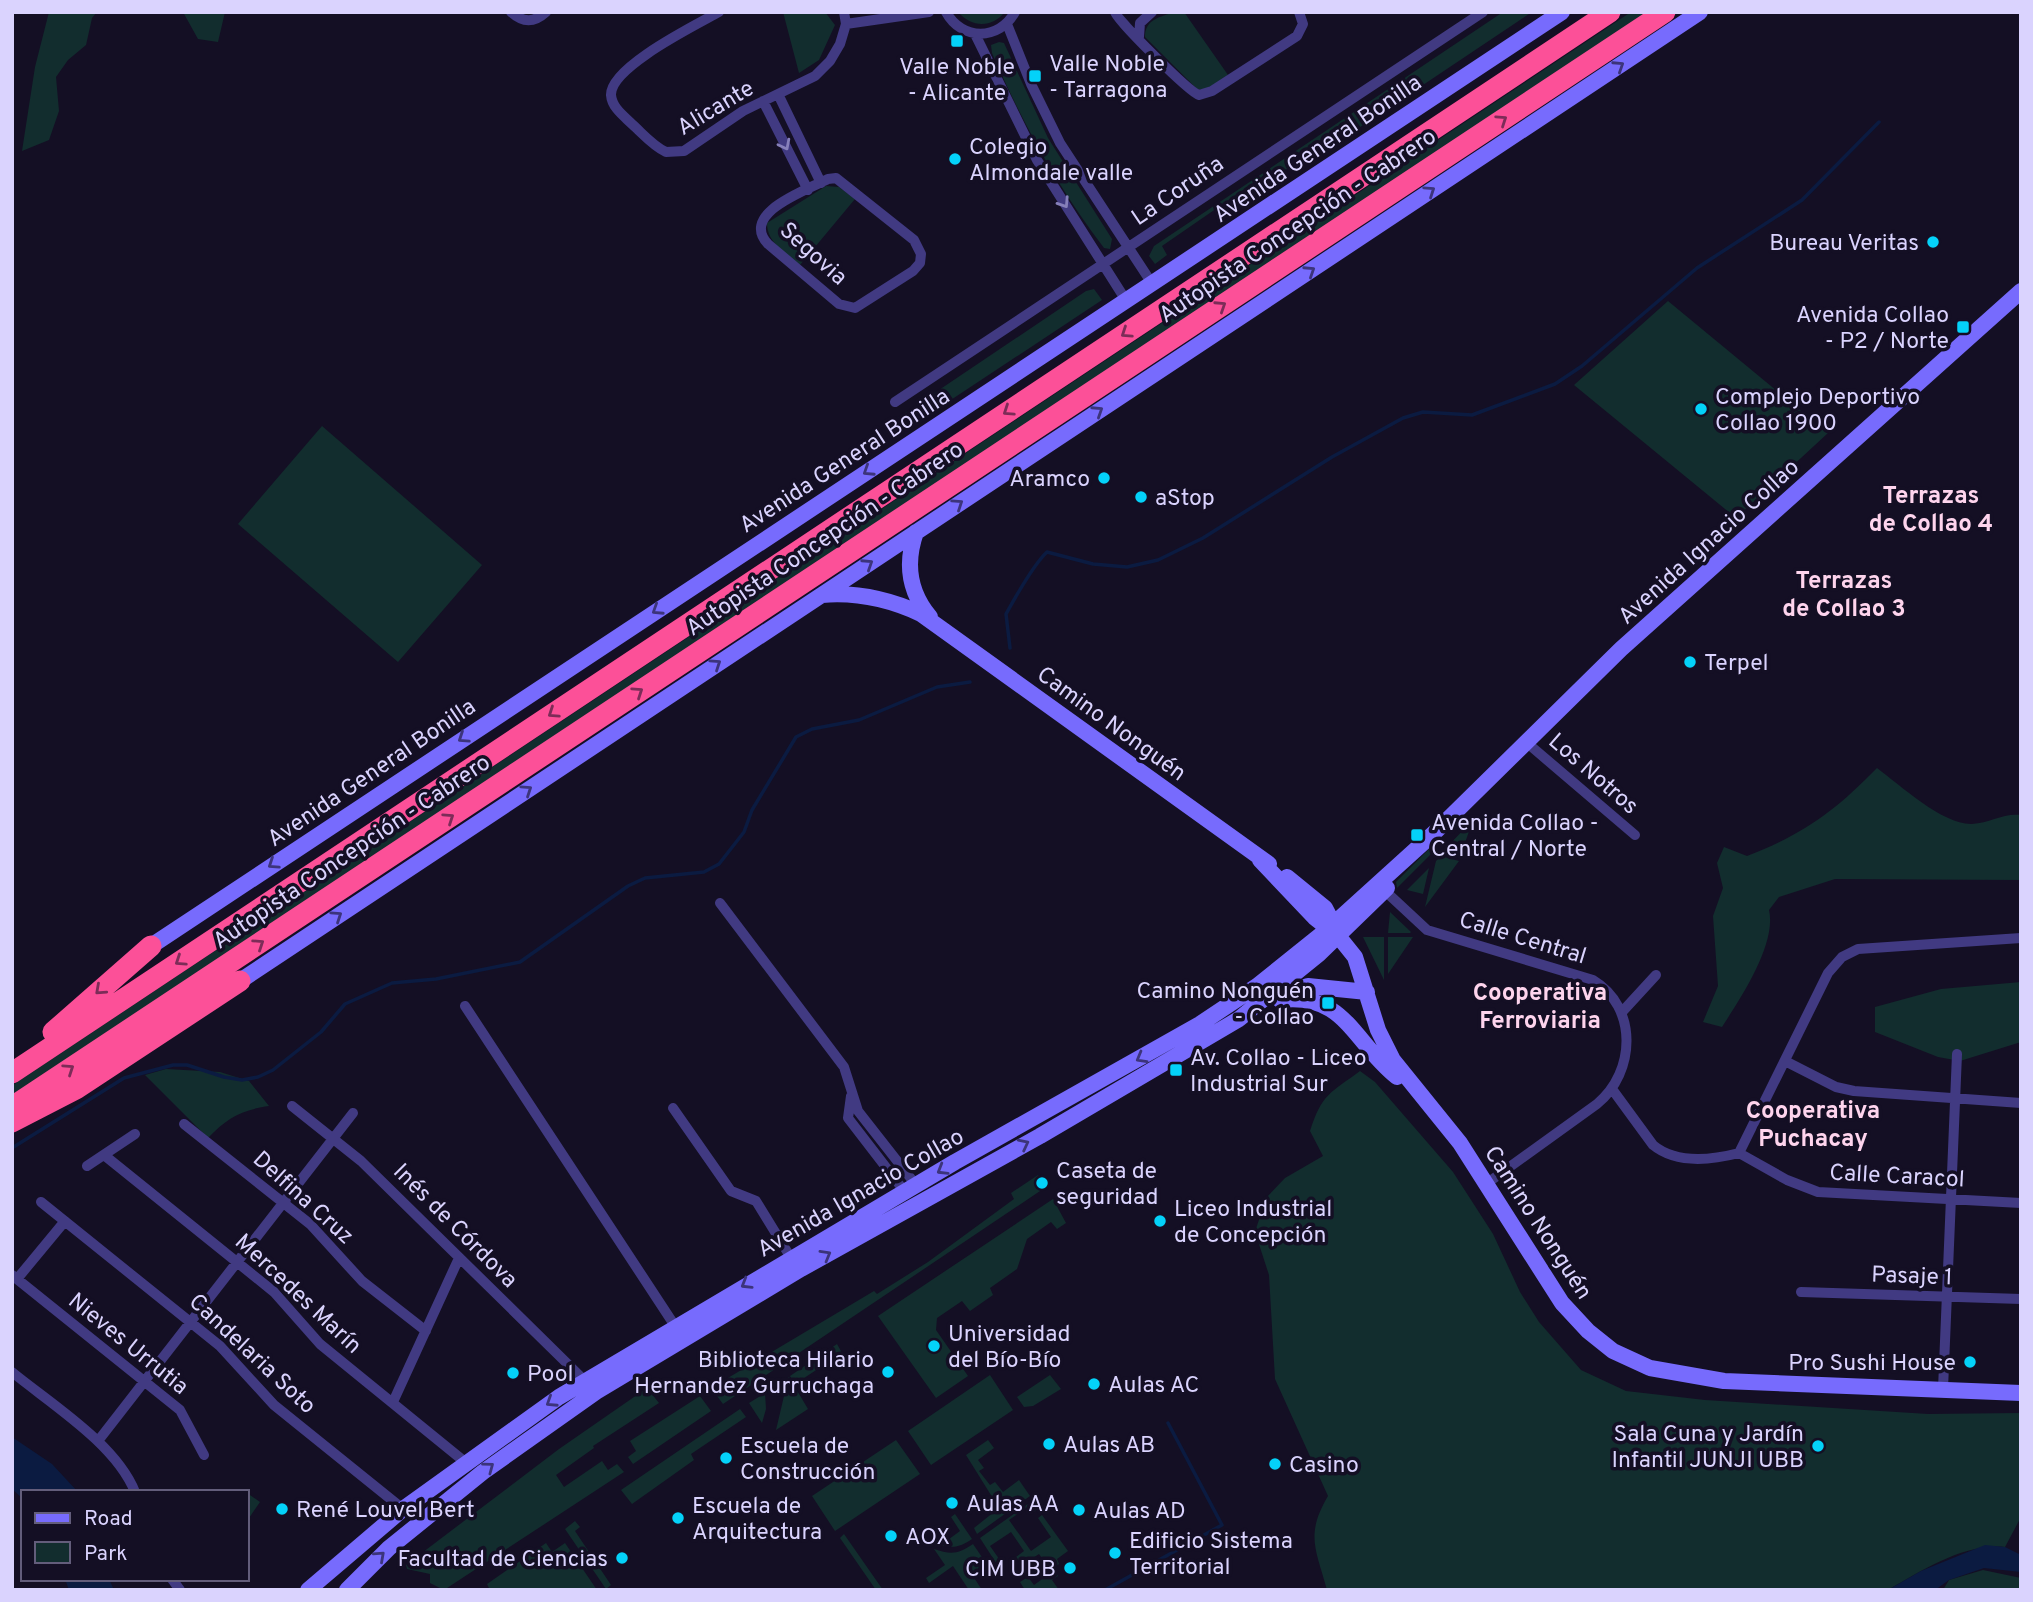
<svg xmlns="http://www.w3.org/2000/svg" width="2033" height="1602" font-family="Overpass,sans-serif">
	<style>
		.green { fill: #122d2e }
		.water { fill: #0b1b41 }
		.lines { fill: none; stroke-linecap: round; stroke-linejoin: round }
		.stream { stroke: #0b1b41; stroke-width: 3.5 }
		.street { stroke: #413a82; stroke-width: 10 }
		.secondary { stroke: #776bfd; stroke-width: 16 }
		.highway { stroke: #fc5098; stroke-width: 21 }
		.oneway { stroke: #3c347b }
		.oneway2 { stroke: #7c2c58 }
		.oneway3 { stroke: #867fba }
		.poi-dot { fill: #04d2f9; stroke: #140f24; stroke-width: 2.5 }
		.labels { text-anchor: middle; stroke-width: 7; stroke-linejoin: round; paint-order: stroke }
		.poi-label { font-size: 23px; fill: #dad3fe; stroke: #140f24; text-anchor: start }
		.street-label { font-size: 23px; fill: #dad3fe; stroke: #140f24 }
		.neighbourhood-label { font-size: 24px; font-weight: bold; fill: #fed4ed; stroke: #140f24 }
	</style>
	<rect width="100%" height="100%" fill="#140f24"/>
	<!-- green -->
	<path class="green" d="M 49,12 L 97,12 L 92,18 L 86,45 L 68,60 L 56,77 L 59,111 L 49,140 L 22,151 L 35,67 Z
		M 183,12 L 225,12 L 218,42 L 198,39 Z
		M 783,12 L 825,12 L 835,25 L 819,60 L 799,73 Z
		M 958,12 L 1005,12 C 992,28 972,28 958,12 Z
		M 1175,12 L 1184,12 L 1228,75 L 1206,90 L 1197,89 L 1145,37 C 1145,19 1160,17 1175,12 Z
		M 1503,12 L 1532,12 L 1305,164 L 1265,175 L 1162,246 L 1167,255 L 1155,264 L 1149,256 L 1154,246 Z
		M 1631,12 L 1649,12 L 12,1097 L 13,1085 Z
		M 999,42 L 1004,43 L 1048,138 L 1112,239 L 1110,249 L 1104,248 C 1058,188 1022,122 992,53 L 991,45 Z
		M 826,186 L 839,187 L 855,199 L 800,265 C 786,253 767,243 767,223 Z
		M 1094,289 L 1102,300 L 904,431 L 887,425 L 1086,291 Z
		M 1668,301 L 1828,433 L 1736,518 L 1574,385 Z
		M 322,426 L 482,565 L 398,662 L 238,524 Z
		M 1877,768 C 1900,785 1943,825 1972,824 C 1990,823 2003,813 2021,815 L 2021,880 L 1835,879 L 1779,897 L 1769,910 C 1777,944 1740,999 1722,1027 L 1703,1022 L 1718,986 L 1713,916 L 1723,888 L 1717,863 L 1724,847 L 1747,856 C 1804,834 1835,811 1877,768 Z
		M 1473,820 L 1460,857 L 1448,855 L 1445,849 Z
		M 1432,846 L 1434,850 L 1431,854 L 1397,888 L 1396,882 Z
		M 1441,856 L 1459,861 L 1425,907 L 1436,861 Z
		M 1429,868 L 1423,894 L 1407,890 Z
		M 1390,912 L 1411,932 L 1410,933 L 1388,933 Z
		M 1363,937 L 1384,937 L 1384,980 Z
		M 1388,937 L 1413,937 L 1388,974 Z
		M 2021,982 L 2021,1042 L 1960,1061 L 1938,1057 L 1875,1032 L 1875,1007 L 1941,989 Z
		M 166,1069 L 220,1072 L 249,1081 L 269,1106 C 241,1110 227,1118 208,1138 L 145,1075 Z
		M 1360,1071 L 1375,1082 L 1453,1172 L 1493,1234 L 1520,1292 L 1539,1322 L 1581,1370 L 1626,1391 L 1705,1400 L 1928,1414 L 2021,1413 L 2021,1517 L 2005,1547 C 1964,1543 1923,1570 1888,1590 L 1327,1590 C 1316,1549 1305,1535 1328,1496 L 1275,1379 L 1269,1275 L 1255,1232 L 1266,1198 L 1285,1178 L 1323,1156 L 1310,1131 C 1322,1094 1330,1093 1360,1071 Z
		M 1038,1175 L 1046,1187 L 723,1404 L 711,1388 L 874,1291 L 877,1294 L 928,1262 L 1014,1199 L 1011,1193 Z
		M 1053,1199 L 1066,1223 L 1057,1229 L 1051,1222 L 1027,1239 L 1017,1269 L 990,1288 L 993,1295 L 970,1311 L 962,1301 L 937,1318 L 936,1330 L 968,1376 L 936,1398 L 878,1316 Z
		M 837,1344 L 842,1353 L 795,1384 L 790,1376 Z
		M 990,1375 L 1013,1410 L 931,1465 L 908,1431 Z
		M 1050,1375 L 1061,1389 L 1033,1406 L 1024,1407 L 1017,1397 Z
		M 789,1377 L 808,1409 L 776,1430 L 784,1396 L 780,1383 Z
		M 647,1388 L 659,1403 L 593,1446 L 594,1448 L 556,1475 L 564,1487 L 602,1461 L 608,1470 L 617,1464 L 624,1472 L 444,1590 L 430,1583 L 430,1574 L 407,1569 L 406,1565 L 559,1449 Z
		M 765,1393 L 766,1409 L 762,1423 L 749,1403 Z
		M 700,1396 L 711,1411 L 633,1464 L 628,1457 L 636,1451 L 630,1441 Z
		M 740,1409 L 746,1417 L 691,1454 L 694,1460 L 632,1504 L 621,1490 Z
		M 896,1440 L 920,1474 L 835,1531 L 812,1496 Z
		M 988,1440 L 994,1448 L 978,1460 L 984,1468 L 979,1471 L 990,1485 L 995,1482 L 1003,1492 L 1019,1480 L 1030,1496 L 977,1534 L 974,1528 L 999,1508 L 966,1455 Z
		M 247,1493 L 260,1502 L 247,1521 Z
		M 1032,1501 L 1037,1509 L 1034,1512 L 1029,1506 L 1009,1520 L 1031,1551 L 1051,1537 L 1038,1518 L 1042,1515 L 1068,1551 L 1057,1559 L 1059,1564 L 1053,1568 L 1058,1576 L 1052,1580 L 1059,1590 L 1025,1590 L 1020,1582 L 1028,1577 L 1034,1585 L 1052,1572 L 1039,1554 L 1022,1565 L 1016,1557 L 1024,1551 L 1011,1532 L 990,1546 L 1002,1563 L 998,1566 L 980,1538 Z
		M 955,1514 L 972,1539 C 962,1546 954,1549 941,1545 L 960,1531 L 951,1517 Z
		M 575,1521 L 580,1527 L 575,1531 L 611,1585 L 606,1589 L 565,1529 Z
		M 844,1534 L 883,1590 L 876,1590 L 840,1538 Z
		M 546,1543 L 552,1552 L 565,1543 L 597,1590 L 490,1590 L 487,1584 Z
		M 973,1544 L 986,1563 L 971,1573 L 982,1590 L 969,1590 L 953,1566 L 929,1583 L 926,1578 L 945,1565 L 934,1549 C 951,1555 959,1554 973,1544 Z
		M 1983,1570 L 2021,1578 L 2021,1590 L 1943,1590 L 1949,1580 Z"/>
	<!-- water -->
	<path class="water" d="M 12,1437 L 52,1464 L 78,1492 L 23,1492 L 23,1499 L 12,1489 Z
		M 1985,1545 L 2005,1547 L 2021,1555 L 2021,1572 L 1984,1568 L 1949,1580 L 1935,1590 L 1888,1590 L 1921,1571 Z
		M 65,1579 L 109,1579 L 114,1590 L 69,1590 Z"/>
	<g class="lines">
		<!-- stream -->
		<path class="stream" d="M 1010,648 L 1006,614 C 1016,596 1033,565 1047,552 L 1093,564 L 1127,567 L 1158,560 L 1203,538 L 1332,457 L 1403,418 L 1423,412 L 1472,415 L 1555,384 L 1582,366 L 1697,268 L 1802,200 L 1879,122
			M 12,1148 L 124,1078 L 173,1065 L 187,1065 L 224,1077 L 242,1080 L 258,1077 L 273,1070 L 321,1032 L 345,1004 L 392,983 L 436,979 L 520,962 L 628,886 L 645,878 L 704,872 L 719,864 L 744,832 L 752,810 L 796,737 L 812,729 L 859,720 L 937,687 L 970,682
			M 1105,1590 L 1222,1525 L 1168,1423"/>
		<!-- street -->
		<path class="street" d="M 511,12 C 523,23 534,23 546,12
			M 719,12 C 696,25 610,67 611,95 C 612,108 624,116 633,125 C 643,134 653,146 666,152 L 684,151 L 743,111 L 815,76 L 830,61 L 840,44 L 846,24 L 844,12
			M 946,12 C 962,41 999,41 1015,12
			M 1115,12 C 1116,19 1189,92 1199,95 L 1212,91 L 1297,36 L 1303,24 L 1299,12
			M 846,24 L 929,12
			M 1007,24 L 1031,84 L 1060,143 L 1153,285
			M 975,34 L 1037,160 L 1127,302
			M 1139,37 L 1140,23 L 1152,12
			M 778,94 L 821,183
			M 763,101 L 808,190
			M 836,178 L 914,240 L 921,254 L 920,263 L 913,271 L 855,308 L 839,304 L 768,244 C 739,213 807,190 828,179 Z
			M 895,402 L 1483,12
			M 1526,742 L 1635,835
			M 1384,890 L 1427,930 L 1593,980 C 1638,1007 1636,1072 1597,1104 L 1486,1184
			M 720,903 L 844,1067 L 858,1111 L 916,1185
			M 465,1006 L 675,1326
			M 1622,1012 L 1656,975
			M 1785,1061 L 1836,1087 L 1854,1091 L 2021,1103
			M 1612,1089 L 1653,1145 C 1676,1164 1712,1160 1739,1153 L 1828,973 L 1842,957 L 1858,949 L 2021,938
			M 851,1096 L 848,1118 L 905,1192
			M 292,1106 L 361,1161 L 585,1381
			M 673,1108 L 731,1191 L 756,1201 L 791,1258
			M 184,1124 L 310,1224 L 362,1281 L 426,1331
			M 1739,1153 L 1787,1180 L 1818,1192 L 2021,1203
			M 104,1155 L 274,1292 L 320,1344 L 465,1462
			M 87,1166 L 135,1134
			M 41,1202 L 220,1346 L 274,1405 L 403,1509
			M 12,1275 L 180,1410 L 204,1455
			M 17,1279 L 65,1221
			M 1801,1292 L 2021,1299
			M 12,1372 C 51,1404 116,1444 135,1492
			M 1943,1389 L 1957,1054
			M 393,1402 L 459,1258
			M 98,1441 L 353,1113
			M 172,1579 L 180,1590"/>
		<!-- secondary -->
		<path class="secondary" d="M 916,532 C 905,563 909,592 930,617
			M 822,595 C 858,592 889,599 921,614 L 1269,864
			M 1260,860 L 1315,918 L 1339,937 L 1355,957 L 1378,1030 L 1393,1060 L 1460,1143 L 1562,1303 L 1588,1331 L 1613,1351 L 1650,1368 L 1724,1381 L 2021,1393
			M 1287,877 L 1325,908 L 1337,931
			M 151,946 L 1562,12
			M 240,981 L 1700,12
			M 1288,994 L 1308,986 L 1367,992
			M 1280,1000 C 1345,992 1353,1042 1397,1077
			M 308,1590 L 403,1509 L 559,1397 L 955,1162 L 1200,1024 L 1257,986 L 1328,929 L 1434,833 L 1621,649 L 2021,291
			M 347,1590 L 389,1548 L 483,1472 L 596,1392 L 801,1269 L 1040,1136 L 1239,1019 L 1319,954 L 1387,888"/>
		<!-- highway -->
		<path class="highway" d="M 53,1032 L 151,946
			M 12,1073 L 1610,12
			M 12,1107 L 1665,12
			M 12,1122 L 76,1089 L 240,981"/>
	</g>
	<!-- one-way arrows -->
	<defs><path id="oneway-chevron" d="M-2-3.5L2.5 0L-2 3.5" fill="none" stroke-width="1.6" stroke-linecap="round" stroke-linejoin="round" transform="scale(1.75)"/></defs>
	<g class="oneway">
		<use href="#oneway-chevron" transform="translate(1619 66) rotate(-33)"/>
		<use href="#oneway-chevron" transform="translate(1430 191) rotate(-34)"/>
		<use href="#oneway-chevron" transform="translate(1310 271) rotate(-33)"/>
		<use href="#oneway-chevron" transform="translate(1098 411) rotate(-33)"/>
		<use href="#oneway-chevron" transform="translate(868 471) rotate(147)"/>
		<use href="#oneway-chevron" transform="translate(958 504) rotate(-34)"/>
		<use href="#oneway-chevron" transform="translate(868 564) rotate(-33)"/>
		<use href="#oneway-chevron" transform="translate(657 610) rotate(147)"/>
		<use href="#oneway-chevron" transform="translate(716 664) rotate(-34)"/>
		<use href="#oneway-chevron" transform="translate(463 738) rotate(146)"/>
		<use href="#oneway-chevron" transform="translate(527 790) rotate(-34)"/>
		<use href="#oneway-chevron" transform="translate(273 864) rotate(146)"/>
		<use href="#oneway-chevron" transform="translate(337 916) rotate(-34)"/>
		<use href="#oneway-chevron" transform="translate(1141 1058) rotate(150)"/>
		<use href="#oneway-chevron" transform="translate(1024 1144) rotate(-27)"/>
		<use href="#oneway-chevron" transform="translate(942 1170) rotate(149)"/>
		<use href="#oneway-chevron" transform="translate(826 1255) rotate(-30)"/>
		<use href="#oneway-chevron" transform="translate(746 1284) rotate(149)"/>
		<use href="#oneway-chevron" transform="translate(551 1402) rotate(147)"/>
		<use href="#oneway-chevron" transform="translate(489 1467) rotate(-37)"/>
		<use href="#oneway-chevron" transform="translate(380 1556) rotate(-42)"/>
	</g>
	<g class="oneway2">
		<use href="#oneway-chevron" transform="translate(1502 120) rotate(-34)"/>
		<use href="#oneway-chevron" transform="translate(1221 306) rotate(-33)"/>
		<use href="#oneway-chevron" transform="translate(1126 333) rotate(146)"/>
		<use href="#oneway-chevron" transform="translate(1008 411) rotate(146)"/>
		<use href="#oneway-chevron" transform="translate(638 692) rotate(-34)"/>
		<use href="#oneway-chevron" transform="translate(553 713) rotate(146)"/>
		<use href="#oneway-chevron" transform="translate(449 818) rotate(-34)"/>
		<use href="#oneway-chevron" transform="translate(259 944) rotate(-34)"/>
		<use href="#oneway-chevron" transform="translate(180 961) rotate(146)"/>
		<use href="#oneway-chevron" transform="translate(100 990) rotate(138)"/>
		<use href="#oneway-chevron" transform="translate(69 1069) rotate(-34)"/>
	</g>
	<g class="oneway3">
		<use href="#oneway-chevron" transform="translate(785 145) rotate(63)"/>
		<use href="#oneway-chevron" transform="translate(1064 203) rotate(57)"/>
	</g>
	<!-- markers -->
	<g class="poi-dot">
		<rect x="950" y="34" width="14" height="14" rx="3.5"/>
		<rect x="1028" y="69" width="14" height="14" rx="3.5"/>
		<circle cx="955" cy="159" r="7"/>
		<circle cx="1933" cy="242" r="7"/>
		<rect x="1956" y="320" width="14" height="14" rx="3.5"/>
		<circle cx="1701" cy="409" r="7"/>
		<circle cx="1104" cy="478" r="7"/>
		<circle cx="1141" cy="497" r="7"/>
		<circle cx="1690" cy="662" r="7"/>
		<rect x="1410" y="828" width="14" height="14" rx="3.5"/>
		<rect x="1321" y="996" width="14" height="14" rx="3.5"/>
		<rect x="1169" y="1063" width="14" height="14" rx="3.5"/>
		<circle cx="1042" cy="1183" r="7"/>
		<circle cx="1160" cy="1221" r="7"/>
		<circle cx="934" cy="1346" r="7"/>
		<circle cx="1970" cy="1362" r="7"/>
		<circle cx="888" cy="1372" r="7"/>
		<circle cx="513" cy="1373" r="7"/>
		<circle cx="1094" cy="1384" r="7"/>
		<circle cx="1049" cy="1444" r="7"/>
		<circle cx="1818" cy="1446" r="7"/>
		<circle cx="726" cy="1458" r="7"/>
		<circle cx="1275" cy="1464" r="7"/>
		<circle cx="952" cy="1503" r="7"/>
		<circle cx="282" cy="1509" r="7"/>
		<circle cx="1079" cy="1510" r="7"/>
		<circle cx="678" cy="1518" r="7"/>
		<circle cx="891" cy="1536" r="7"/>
		<circle cx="1115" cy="1553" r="7"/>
		<circle cx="622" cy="1558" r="7"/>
		<circle cx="1070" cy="1568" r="7"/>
	</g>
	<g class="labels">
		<!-- poi labels -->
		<g class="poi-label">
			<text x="1049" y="71">Valle Noble<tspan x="1049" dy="26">- Tarragona</tspan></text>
			<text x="957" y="74" text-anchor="middle">Valle Noble<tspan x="957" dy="26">- Alicante</tspan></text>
			<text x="969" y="154">Colegio<tspan x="969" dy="26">Almondale valle</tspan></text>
			<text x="1919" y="250" text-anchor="end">Bureau Veritas</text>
			<text x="1949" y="322" text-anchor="end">Avenida Collao<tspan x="1949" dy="26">- P2 / Norte</tspan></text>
			<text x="1715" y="404">Complejo Deportivo<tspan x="1715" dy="26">Collao 1900</tspan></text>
			<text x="1090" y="486" text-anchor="end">Aramco</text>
			<text x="1155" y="505">aStop</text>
			<text x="1704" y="670">Terpel</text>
			<text x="1431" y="830">Avenida Collao -<tspan x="1431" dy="26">Central / Norte</tspan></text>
			<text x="1314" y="998" text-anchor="end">Camino Nonguén<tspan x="1314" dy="26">- Collao</tspan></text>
			<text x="1190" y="1065">Av. Collao - Liceo<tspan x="1190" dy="26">Industrial Sur</tspan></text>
			<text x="1056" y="1178">Caseta de<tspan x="1056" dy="26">seguridad</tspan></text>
			<text x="1174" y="1216">Liceo Industrial<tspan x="1174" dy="26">de Concepción</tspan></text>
			<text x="948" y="1341">Universidad<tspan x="948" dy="26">del Bío-Bío</tspan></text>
			<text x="874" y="1367" text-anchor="end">Biblioteca Hilario<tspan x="874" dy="26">Hernandez Gurruchaga</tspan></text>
			<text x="1956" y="1370" text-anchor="end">Pro Sushi House</text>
			<text x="527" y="1381">Pool</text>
			<text x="1108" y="1392">Aulas AC</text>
			<text x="1804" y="1441" text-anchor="end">Sala Cuna y Jardín<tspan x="1804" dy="26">Infantil JUNJI UBB</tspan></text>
			<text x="1063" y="1452">Aulas AB</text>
			<text x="740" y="1453">Escuela de<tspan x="740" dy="26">Construcción</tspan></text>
			<text x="1289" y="1472">Casino</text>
			<text x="966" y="1511">Aulas AA</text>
			<text x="692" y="1513">Escuela de<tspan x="692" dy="26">Arquitectura</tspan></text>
			<text x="296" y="1517">René Louvel Bert</text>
			<text x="1093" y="1518">Aulas AD</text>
			<text x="905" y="1544">AOX</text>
			<text x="1129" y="1548">Edificio Sistema<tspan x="1129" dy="26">Territorial</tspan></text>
			<text x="608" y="1566" text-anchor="end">Facultad de Ciencias</text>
			<text x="1056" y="1576" text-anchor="end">CIM UBB</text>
		</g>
		<!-- street labels -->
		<g class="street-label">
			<text transform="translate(715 107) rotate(-31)" y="8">Alicante</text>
			<text transform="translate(1317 148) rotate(-34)" y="8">Avenida General Bonilla</text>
			<text transform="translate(1177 190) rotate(-34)" y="8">La Coruña</text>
			<text transform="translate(1297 225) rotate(-34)" y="8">Autopista Concepción - Cabrero</text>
			<text transform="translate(814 253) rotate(42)" y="8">Segovia</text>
			<text transform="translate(844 460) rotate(-33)" y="8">Avenida General Bonilla</text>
			<text transform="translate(824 538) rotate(-34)" y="8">Autopista Concepción - Cabrero</text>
			<text transform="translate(1708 541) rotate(-42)" y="8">Avenida Ignacio Collao</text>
			<text transform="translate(1112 723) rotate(36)" y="8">Camino Nonguén</text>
			<text transform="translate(371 772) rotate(-34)" y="8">Avenida General Bonilla</text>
			<text transform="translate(1594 773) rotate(41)" y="8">Los Notros</text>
			<text transform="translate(351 851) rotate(-34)" y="8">Autopista Concepción - Cabrero</text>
			<text transform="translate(1523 937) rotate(17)" y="8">Calle Central</text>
			<text transform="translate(1897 1175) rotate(3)" y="8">Calle Caracol</text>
			<text transform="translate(860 1192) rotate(-30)" y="8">Avenida Ignacio Collao</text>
			<text transform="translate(304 1197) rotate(42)" y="8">Delfina Cruz</text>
			<text transform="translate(1539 1222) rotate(57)" y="8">Camino Nonguén</text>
			<text transform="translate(456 1225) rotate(45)" y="8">Inés de Córdova</text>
			<text transform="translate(1912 1275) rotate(2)" y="8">Pasaje 1</text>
			<text transform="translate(299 1293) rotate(43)" y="8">Mercedes Marín</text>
			<text transform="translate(129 1343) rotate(39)" y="8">Nieves Urrutia</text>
			<text transform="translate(253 1353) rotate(43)" y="8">Candelaria Soto</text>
		</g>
		<!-- neighbourhood labels -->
		<g class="neighbourhood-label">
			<text x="1931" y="503">Terrazas<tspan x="1931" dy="28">de Collao 4</tspan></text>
			<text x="1844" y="588">Terrazas<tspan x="1844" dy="28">de Collao 3</tspan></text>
			<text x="1540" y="1000">Cooperativa<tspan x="1540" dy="28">Ferroviaria</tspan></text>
			<text x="1813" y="1118">Cooperativa<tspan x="1813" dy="28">Puchacay</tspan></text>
		</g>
	</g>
	<!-- border -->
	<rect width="2033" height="1602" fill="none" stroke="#dad3fe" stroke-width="28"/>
	<!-- legend -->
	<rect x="21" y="1490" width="228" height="91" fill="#140f24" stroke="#635d7b" stroke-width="2"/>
	<rect x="35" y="1513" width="35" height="10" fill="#776bfd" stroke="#635d7b" stroke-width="2"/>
	<text x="84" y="1525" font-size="21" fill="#dad3fe">Road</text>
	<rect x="35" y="1542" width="35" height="21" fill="#122d2e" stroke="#635d7b" stroke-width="2"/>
	<text x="84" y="1560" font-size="21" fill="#dad3fe">Park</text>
</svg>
